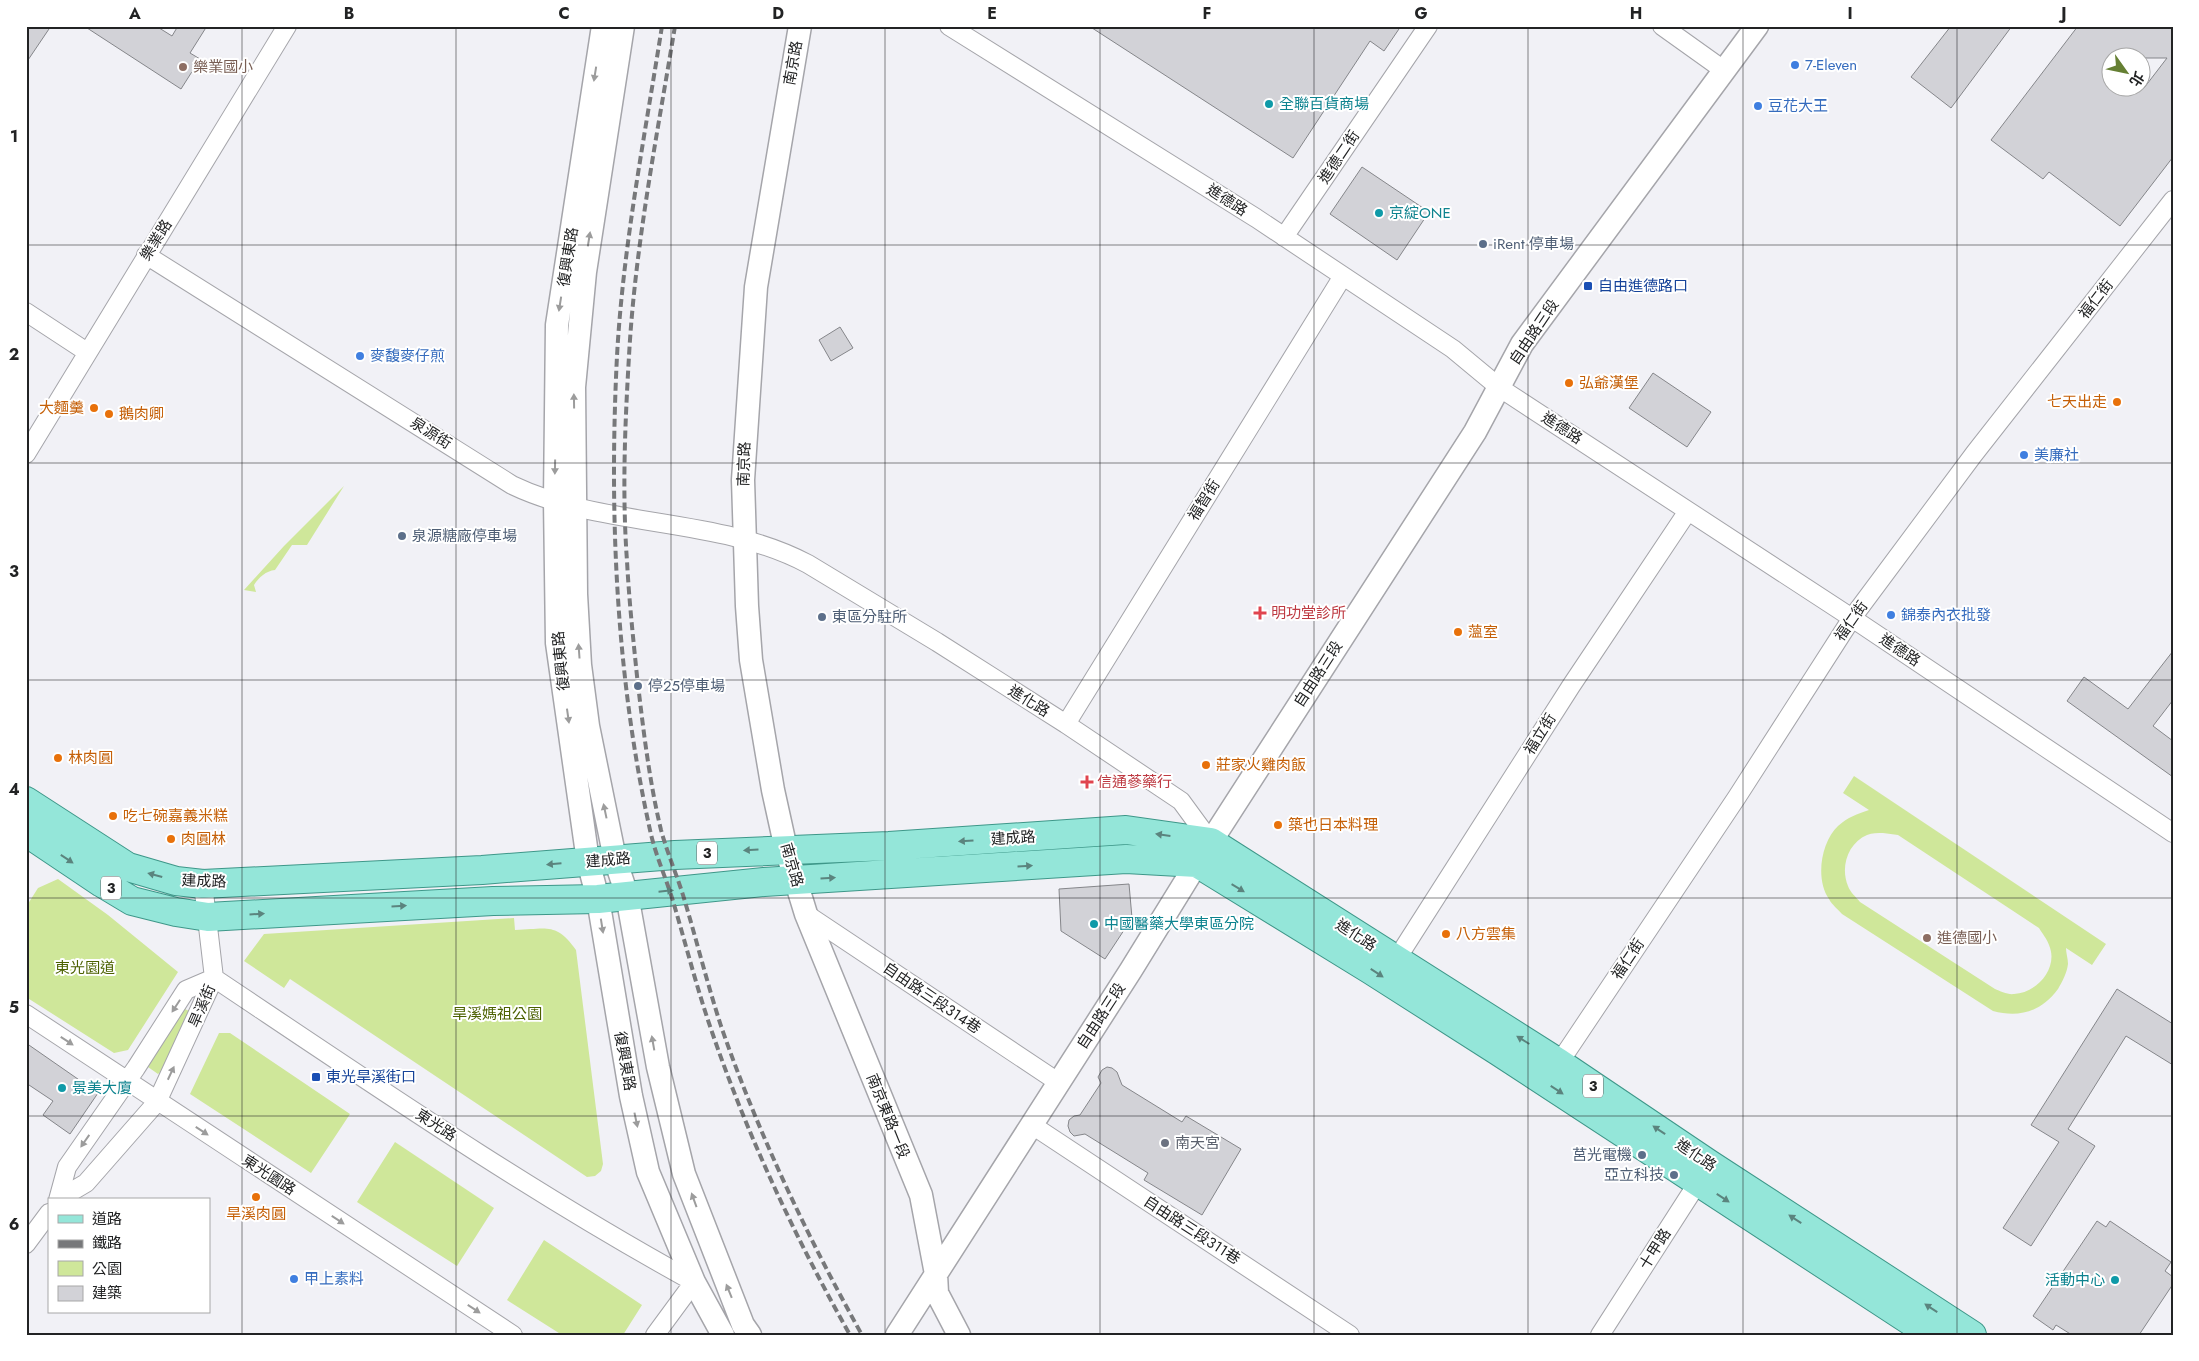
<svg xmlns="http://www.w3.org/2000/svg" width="2199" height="1361" font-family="Jost,'Noto Sans TC',sans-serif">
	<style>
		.green { fill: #cfe79a; fill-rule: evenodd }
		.building { fill: #d2d2d7; stroke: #85868a; fill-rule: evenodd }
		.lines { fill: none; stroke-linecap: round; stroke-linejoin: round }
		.minor-casing { stroke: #a5a5aa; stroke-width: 20 }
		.tertiary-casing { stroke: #a5a5aa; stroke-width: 25 }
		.primary-casing { stroke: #3e9789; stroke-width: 30 }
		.minor { stroke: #fff; stroke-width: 18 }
		.tertiary { stroke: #fff; stroke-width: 22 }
		.primary { stroke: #94e6d9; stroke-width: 28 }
		.rail { stroke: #77787a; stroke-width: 4; stroke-dasharray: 8 4; stroke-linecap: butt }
		.oneway { fill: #9c9c9c }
		.oneway2 { fill: #5b847e }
		.grid { fill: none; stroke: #222324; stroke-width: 1; stroke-opacity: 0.55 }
		.shop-dot { fill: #3f7fe0; stroke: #fff; stroke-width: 2 }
		.education-dot { fill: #8d6e63; stroke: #fff; stroke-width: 2 }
		.culture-dot { fill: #0f9aa8; stroke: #fff; stroke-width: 2 }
		.service-dot { fill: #5c6f8a; stroke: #fff; stroke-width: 2 }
		.transit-dot { fill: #1a4fb4; stroke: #fff; stroke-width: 2 }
		.food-dot { fill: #e8710a; stroke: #fff; stroke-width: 2 }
		.health-dot { fill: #e0444e; stroke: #fff; stroke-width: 2 }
		.worship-dot { fill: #6b7280; stroke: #fff; stroke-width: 2 }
		.labels { text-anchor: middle; stroke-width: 4; stroke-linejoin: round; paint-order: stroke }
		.shield { fill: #fff; stroke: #646566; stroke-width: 1 }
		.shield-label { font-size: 14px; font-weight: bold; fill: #222324 }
		.street-label { font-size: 15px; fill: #222324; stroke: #fff }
		.shop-label { font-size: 15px; fill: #366cbe; stroke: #fff; text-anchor: start }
		.education-label { font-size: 15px; fill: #785e54; stroke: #fff; text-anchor: start }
		.culture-label { font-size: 15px; fill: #0d838f; stroke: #fff; text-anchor: start }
		.service-label { font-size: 15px; fill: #4e5e75; stroke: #fff; text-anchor: start }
		.transit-label { font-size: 15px; fill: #164399; stroke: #fff; text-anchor: start }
		.food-label { font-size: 15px; fill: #c56008; stroke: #fff; text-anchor: start }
		.health-label { font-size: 15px; fill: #be3a42; stroke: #fff; text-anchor: start }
		.park-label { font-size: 15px; fill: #4c6100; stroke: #fff }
		.worship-label { font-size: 15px; fill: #5b616d; stroke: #fff; text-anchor: start }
		.neatline { fill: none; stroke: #222324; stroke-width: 2 }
		.grid-label { font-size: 16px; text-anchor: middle; font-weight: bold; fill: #222324 }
	</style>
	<rect width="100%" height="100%" fill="#f1f1f6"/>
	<!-- green -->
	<path class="green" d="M 344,486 L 307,545 L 292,545 L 275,570 C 266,571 259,577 254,585 L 256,592 L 244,590 L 284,546 Z
		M 1854,776 L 2106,944 L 2092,965 L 2066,948 C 2066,953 2068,959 2068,964 C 2067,973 2062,982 2058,989 C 2041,1012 2019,1018 1993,1011 L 1842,914 C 1838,909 1832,905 1829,899 C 1815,879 1821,842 1838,826 C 1848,817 1857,814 1869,810 L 1843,793 ZM 1883,833 L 1898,835 L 2039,928 C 2042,933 2047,939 2049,945 C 2059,968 2037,993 2014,994 C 2008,995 2000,991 1995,989 L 1860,902 C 1856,897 1850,892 1848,886 C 1840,867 1848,843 1867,835 C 1872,833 1878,833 1883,833 Z
		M 58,879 L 108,915 L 178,972 L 128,1050 L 114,1053 L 26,997 L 26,907 L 38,888 Z
		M 514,918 L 515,930 C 547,929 556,922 576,950 L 603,1164 L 601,1171 L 595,1176 L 587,1177 L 290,979 L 284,988 L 244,961 L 264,934 Z
		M 183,1008 L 189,1011 L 163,1070 L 158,1074 L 148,1067 L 149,1061 Z
		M 219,1033 L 230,1033 L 350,1114 L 311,1173 L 190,1094 Z
		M 395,1142 L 494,1208 L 457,1266 L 357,1202 Z
		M 544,1240 L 642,1305 L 623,1335 L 562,1335 L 507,1300 Z"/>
	<!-- building -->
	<path class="building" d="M 26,26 L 51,26 L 26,63 Z
		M 84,26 L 156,26 L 172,36 L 178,26 L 207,26 L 190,53 L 200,59 L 181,89 Z
		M 1089,26 L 1401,26 L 1384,51 L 1370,41 L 1293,158 Z
		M 1951,26 L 2012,26 L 1951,108 L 1911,77 Z
		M 2078,26 L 2173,26 L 2173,157 L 2120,226 L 2049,172 L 2043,179 L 1991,140 ZM 2112,58 L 2167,58 L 2144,88 L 2112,88 Z
		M 1362,167 L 1429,212 L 1397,260 L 1330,214 Z
		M 840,327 L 853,348 L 831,361 L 819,340 Z
		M 1653,373 L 1711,412 L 1687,447 L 1629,408 Z
		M 2173,651 L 2173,700 L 2153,726 L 2173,741 L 2173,777 L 2067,701 L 2084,677 L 2128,709 Z
		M 1129,884 L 1132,918 L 1105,959 L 1061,931 L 1059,889 Z
		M 2117,989 L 2173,1024 L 2173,1065 L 2126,1036 L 2068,1129 L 2095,1146 L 2031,1246 L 2003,1228 L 2059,1142 L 2031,1125 Z
		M 26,1043 L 98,1093 L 70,1134 L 43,1115 L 53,1101 L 26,1083 Z
		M 1107,1067 L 1112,1068 L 1117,1072 L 1122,1085 L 1182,1122 L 1186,1116 L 1241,1149 L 1202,1215 L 1144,1180 L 1148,1173 L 1085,1134 L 1074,1136 L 1070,1132 L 1068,1126 L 1069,1120 L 1074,1116 L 1080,1115 L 1101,1083 L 1098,1077 L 1102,1070 Z
		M 2097,1221 L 2106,1227 L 2110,1221 L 2171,1262 L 2165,1271 L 2173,1277 L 2173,1284 L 2139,1335 L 2072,1335 L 2056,1325 L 2053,1330 L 2033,1316 Z"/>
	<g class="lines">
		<!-- minor casing -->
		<g class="minor-casing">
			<path id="minor" d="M 949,26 L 1256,218 L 1453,349 L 1500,388 L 1852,618 L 2173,833
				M 1662,26 L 1725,71
				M 1284,237 L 1428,26
				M 146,255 L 512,485 C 604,529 718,516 808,564 L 937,642 L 1066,724 L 1181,801 L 1211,842
				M 26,312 L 87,352
				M 26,454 L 287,26
				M 1066,724 L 1343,276
				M 203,884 L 214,978 C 371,1083 528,1191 694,1282 L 655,1335
				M 806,914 L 1058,1082
				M 1396,960 L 1571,686 L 1688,511
				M 26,1014 L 513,1335
				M 1559,1063 L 1737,797 L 1852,618 L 1974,454 L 2173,200
				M 1032,1125 L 1350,1335
				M 59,1199 L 86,1183 L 157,1102 L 214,978
				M 58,1200 L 67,1167 L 136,1068 L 186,990 L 214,978
				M 26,1244 L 49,1213
				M 1600,1335 L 1704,1173"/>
		</g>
		<!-- tertiary casing -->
		<g class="tertiary-casing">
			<path id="tertiary" d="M 603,26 L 557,325 L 555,500 L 557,643 L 588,861 L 598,899 L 631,1096 L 648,1172 L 694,1282 L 723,1335
				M 623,26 L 585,272 L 574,387 L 576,594 L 580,665 L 588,726 L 615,859 L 627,895 L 658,1067 L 684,1174 L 743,1325 L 750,1335
				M 800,26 L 756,287 L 743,480 L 747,606 L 751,660 L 773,790 L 786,849 L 806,914 L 921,1195 L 936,1274 L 937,1293 L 959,1335
				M 897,1335 L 1131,970 L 1197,863 L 1475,432 L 1522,344 L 1757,26"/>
		</g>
		<!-- primary casing -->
		<g class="primary-casing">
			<path id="primary" d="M 26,801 L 128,867 L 176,881 L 203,884 L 482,870 L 675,855 L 889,846 L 1126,830 L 1211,842 L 1559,1063 L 1709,1164 L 1972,1335
				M 26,832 L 102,883 L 132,901 L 176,912 L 208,917 L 493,901 L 598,899 L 764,882 L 1126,859 L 1197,863 L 1371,970 L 1498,1051 L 1932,1335"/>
		</g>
		<!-- minor -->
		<use href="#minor" class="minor"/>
		<!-- tertiary -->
		<use href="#tertiary" class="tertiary"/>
		<!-- primary -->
		<use href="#primary" class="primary"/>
		<!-- rail -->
		<path class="rail" d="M 662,26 C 645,135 623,246 617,356 C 609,514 616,676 650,830 C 655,854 666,878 673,901 C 686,945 697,989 712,1032 C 748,1137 795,1237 850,1335
			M 675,26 C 657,136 635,246 629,356 C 625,424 622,493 627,561 C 629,599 633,637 637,676 C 643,727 649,780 661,830 C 667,852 676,873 683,895 C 696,938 707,983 721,1026 C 758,1133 807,1236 862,1335"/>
	</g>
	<!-- one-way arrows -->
	<defs><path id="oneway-solid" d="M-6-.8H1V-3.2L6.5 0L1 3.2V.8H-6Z" transform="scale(1.25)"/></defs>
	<g class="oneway">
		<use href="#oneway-solid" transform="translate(595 74) rotate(99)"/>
		<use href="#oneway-solid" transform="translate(589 239) rotate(-81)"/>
		<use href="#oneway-solid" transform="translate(560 304) rotate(99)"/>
		<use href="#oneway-solid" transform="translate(574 401) rotate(-91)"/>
		<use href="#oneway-solid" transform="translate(555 467) rotate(91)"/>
		<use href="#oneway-solid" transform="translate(579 651) rotate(-94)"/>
		<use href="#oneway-solid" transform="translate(568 716) rotate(82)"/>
		<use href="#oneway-solid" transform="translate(605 811) rotate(-102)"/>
		<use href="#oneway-solid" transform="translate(602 926) rotate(81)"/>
		<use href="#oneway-solid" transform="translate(176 1006) rotate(123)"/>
		<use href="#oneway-solid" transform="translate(67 1041) rotate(33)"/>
		<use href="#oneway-solid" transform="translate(653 1043) rotate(-100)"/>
		<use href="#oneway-solid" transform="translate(171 1073) rotate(-65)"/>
		<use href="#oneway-solid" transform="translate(636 1120) rotate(78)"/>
		<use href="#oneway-solid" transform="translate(202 1131) rotate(33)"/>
		<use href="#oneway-solid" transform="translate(85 1141) rotate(125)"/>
		<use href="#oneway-solid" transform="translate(694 1200) rotate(-110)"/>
		<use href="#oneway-solid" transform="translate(338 1220) rotate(33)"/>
		<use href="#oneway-solid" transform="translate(729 1291) rotate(-112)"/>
		<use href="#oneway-solid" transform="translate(474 1309) rotate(33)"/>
	</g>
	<g class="oneway2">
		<use href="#oneway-solid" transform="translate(1163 835) rotate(-172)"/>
		<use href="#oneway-solid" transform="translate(966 841) rotate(176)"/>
		<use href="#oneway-solid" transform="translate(751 850) rotate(177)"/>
		<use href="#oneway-solid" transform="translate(67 859) rotate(34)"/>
		<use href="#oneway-solid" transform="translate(554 864) rotate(175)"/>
		<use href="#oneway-solid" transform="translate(1025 866) rotate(-4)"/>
		<use href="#oneway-solid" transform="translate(155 875) rotate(-165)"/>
		<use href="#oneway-solid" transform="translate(828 878) rotate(-4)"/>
		<use href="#oneway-solid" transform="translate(1238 888) rotate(31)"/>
		<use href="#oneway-solid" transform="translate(666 891) rotate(-6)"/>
		<use href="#oneway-solid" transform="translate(399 906) rotate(-3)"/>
		<use href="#oneway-solid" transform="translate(257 914) rotate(-4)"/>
		<use href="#oneway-solid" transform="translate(1377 973) rotate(33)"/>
		<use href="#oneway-solid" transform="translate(1523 1040) rotate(-148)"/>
		<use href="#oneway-solid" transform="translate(1557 1090) rotate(33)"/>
		<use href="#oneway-solid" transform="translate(1659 1130) rotate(-146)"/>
		<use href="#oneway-solid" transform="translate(1723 1198) rotate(33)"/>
		<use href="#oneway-solid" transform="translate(1795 1219) rotate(-147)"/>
		<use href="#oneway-solid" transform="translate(1931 1308) rotate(-147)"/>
	</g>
	<!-- grid -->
	<path class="grid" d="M 242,26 L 242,1335M 456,26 L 456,1335M 671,26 L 671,1335M 885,26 L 885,1335M 1100,26 L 1100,1335M 1314,26 L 1314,1335M 1528,26 L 1528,1335M 1743,26 L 1743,1335M 1957,26 L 1957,1335M 26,245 L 2173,245M 26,463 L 2173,463M 26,680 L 2173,680M 26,898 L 2173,898M 26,1116 L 2173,1116"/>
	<!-- markers -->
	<g class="shop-dot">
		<circle cx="1795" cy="65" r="5"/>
		<circle cx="1758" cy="106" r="5"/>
		<circle cx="360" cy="356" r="5"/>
		<circle cx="2024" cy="455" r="5"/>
		<circle cx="1891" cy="615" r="5"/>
		<circle cx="294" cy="1279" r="5"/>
	</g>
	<g class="education-dot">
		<circle cx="183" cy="67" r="5"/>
		<circle cx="1927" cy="938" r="5"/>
	</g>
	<g class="culture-dot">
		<circle cx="1269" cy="104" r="5"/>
		<circle cx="1379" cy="213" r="5"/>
		<circle cx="1094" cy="924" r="5"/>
		<circle cx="62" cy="1088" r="5"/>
		<circle cx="2115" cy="1280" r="5"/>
	</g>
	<g class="service-dot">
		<circle cx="1483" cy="244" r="5"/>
		<circle cx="402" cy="536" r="5"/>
		<circle cx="822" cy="617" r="5"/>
		<circle cx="638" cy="686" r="5"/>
		<circle cx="1642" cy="1155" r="5"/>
		<circle cx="1674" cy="1175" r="5"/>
	</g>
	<g class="transit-dot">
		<rect x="1583" y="281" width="10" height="10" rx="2.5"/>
		<rect x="311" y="1072" width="10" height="10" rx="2.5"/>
	</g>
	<g class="food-dot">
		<circle cx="1569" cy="383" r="5"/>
		<circle cx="2117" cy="402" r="5"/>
		<circle cx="94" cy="408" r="5"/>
		<circle cx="109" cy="414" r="5"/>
		<circle cx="1458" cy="632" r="5"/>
		<circle cx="58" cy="758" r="5"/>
		<circle cx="1206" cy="765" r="5"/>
		<circle cx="113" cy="816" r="5"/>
		<circle cx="1278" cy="825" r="5"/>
		<circle cx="171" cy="839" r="5"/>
		<circle cx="1446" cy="934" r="5"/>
		<circle cx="256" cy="1197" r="5"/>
	</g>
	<g class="health-dot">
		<path d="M1257.5 605.5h5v5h5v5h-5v5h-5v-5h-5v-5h5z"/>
		<path d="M1084.5 774.5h5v5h5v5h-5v5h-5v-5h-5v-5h5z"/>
	</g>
	<circle class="worship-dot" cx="1165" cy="1143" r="5"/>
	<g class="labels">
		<!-- shield labels -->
		<g class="shield">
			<rect x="697" y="841.5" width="20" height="23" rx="4"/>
			<rect x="101" y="876.5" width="20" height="23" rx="4"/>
			<rect x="1583" y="1074.5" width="20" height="23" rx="4"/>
		</g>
		<g class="shield-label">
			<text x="707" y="858">3</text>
			<text x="111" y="893">3</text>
			<text x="1593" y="1091">3</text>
		</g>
		<!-- street labels -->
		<g class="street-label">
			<text transform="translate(793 63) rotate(-80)" y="5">南京路</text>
			<text transform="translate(1339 157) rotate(-56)" y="5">進德二街</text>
			<text transform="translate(1227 200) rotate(33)" y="5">進德路</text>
			<text transform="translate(156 240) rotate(-58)" y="5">樂業路</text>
			<text transform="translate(568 257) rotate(-81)" y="5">復興東路</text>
			<text transform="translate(2096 299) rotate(-52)" y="5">福仁街</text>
			<text transform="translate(1534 332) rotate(-56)" y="5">自由路三段</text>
			<text transform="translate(1562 428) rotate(33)" y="5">進德路</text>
			<text transform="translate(431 433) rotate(32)" y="5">泉源街</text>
			<text transform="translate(744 464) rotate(-88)" y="5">南京路</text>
			<text transform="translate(1204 500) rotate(-58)" y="5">福智街</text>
			<text transform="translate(1851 621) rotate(-55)" y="5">福仁街</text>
			<text transform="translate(1900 650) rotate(34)" y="5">進德路</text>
			<text transform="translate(561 661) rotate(-96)" y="5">復興東路</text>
			<text transform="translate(1318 674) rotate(-57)" y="5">自由路三段</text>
			<text transform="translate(1029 701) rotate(32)" y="5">進化路</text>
			<text transform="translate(1540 734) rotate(-58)" y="5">福立街</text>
			<text transform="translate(1013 838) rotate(-4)" y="5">建成路</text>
			<text transform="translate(608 860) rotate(-5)" y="5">建成路</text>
			<text transform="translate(792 865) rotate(74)" y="5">南京路</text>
			<text transform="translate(204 881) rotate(2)" y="5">建成路</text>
			<text transform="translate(1356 935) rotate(33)" y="5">進化路</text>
			<text transform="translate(1628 959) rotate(-56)" y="5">福仁街</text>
			<text transform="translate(932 998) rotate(34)" y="5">自由路三段314巷</text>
			<text transform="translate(202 1006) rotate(-67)" y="5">旱溪街</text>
			<text transform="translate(1101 1016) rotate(-57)" y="5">自由路三段</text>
			<text transform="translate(625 1061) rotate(80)" y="5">復興東路</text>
			<text transform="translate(888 1116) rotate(68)" y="5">南京東路一段</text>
			<text transform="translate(436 1125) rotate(33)" y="5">東光路</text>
			<text transform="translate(1696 1155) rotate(34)" y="5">進化路</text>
			<text transform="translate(269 1175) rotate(33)" y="5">東光園路</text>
			<text transform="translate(1192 1230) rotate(33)" y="5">自由路三段311巷</text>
			<text transform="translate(1655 1249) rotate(-58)" y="5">十甲路</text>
		</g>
		<!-- shop labels -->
		<g class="shop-label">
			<text x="1805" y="70">7-Eleven</text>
			<text x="1768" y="111">豆花大王</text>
			<text x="370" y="361">麥馥麥仔煎</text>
			<text x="2034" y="460">美廉社</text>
			<text x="1901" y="620">錦泰內衣批發</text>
			<text x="304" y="1284">甲上素料</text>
		</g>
		<!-- education labels -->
		<g class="education-label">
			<text x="193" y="72">樂業國小</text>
			<text x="1937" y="943">進德國小</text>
		</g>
		<!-- culture labels -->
		<g class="culture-label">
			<text x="1279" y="109">全聯百貨商場</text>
			<text x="1389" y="218">京綻ONE</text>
			<text x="1104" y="929">中國醫藥大學東區分院</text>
			<text x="72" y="1093">景美大廈</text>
			<text x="2105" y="1285" text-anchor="end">活動中心</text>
		</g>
		<!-- service labels -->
		<g class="service-label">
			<text x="1493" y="249">iRent 停車場</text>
			<text x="412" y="541">泉源糖廠停車場</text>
			<text x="832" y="622">東區分駐所</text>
			<text x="648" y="691">停25停車場</text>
			<text x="1632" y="1160" text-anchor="end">莒光電機</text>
			<text x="1664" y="1180" text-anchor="end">亞立科技</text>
		</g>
		<!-- transit labels -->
		<g class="transit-label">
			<text x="1598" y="291">自由進德路口</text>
			<text x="326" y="1082">東光旱溪街口</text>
		</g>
		<!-- food labels -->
		<g class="food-label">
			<text x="1579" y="388">弘爺漢堡</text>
			<text x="2107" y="407" text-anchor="end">七天出走</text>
			<text x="84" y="413" text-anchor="end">大麵羹</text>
			<text x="119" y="419">鵝肉卿</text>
			<text x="1468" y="637">薀室</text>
			<text x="68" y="763">林肉圓</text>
			<text x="1216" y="770">莊家火雞肉飯</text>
			<text x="123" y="821">吃七碗嘉義米糕</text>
			<text x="1288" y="830">築也日本料理</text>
			<text x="181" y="844">肉圓林</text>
			<text x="1456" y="939">八方雲集</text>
			<text x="256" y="1219" text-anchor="middle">旱溪肉圓</text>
		</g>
		<!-- health labels -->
		<g class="health-label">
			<text x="1271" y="618">明功堂診所</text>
			<text x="1097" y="787">信通蔘藥行</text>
		</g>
		<!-- park labels -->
		<g class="park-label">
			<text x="85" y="973">東光園道</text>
			<text x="497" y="1019">旱溪媽祖公園</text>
		</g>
		<!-- worship labels -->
		<g class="worship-label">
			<text x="1175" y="1148">南天宮</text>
		</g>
	</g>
	<!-- border -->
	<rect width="2199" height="1361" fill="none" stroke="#ffffff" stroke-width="55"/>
	<!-- legend -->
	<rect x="48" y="1198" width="162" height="115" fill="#ffffff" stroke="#a7a7a7"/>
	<rect x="58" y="1215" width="25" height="8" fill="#94e6d9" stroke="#a7a7a7"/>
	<text x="92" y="1224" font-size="15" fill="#222324">道路</text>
	<rect x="58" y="1240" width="25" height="8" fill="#77787a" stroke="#a7a7a7"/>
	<text x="92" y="1248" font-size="15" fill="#222324">鐵路</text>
	<rect x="58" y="1261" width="25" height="15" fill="#cfe79a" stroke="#a7a7a7"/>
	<text x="92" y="1274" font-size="15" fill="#222324">公園</text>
	<rect x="58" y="1286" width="25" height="15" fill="#d2d2d7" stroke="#a7a7a7"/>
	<text x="92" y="1298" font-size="15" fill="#222324">建築</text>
	<!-- north arrow -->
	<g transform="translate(2126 72) rotate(123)"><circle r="24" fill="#ffffff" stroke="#a7a7a7"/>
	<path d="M0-4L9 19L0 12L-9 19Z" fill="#657f33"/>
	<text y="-8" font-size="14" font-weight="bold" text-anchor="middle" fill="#222324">北</text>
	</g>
	<rect x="28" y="28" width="2144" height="1306" class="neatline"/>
	<g class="grid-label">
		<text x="135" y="19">A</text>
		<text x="349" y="19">B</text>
		<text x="564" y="19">C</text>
		<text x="778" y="19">D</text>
		<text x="992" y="19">E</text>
		<text x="1207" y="19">F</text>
		<text x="1421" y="19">G</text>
		<text x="1636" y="19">H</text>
		<text x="1850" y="19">I</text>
		<text x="2064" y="19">J</text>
		<text x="14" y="142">1</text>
		<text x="14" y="360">2</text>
		<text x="14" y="577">3</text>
		<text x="14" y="795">4</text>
		<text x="14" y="1013">5</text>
		<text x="14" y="1230">6</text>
	</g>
</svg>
